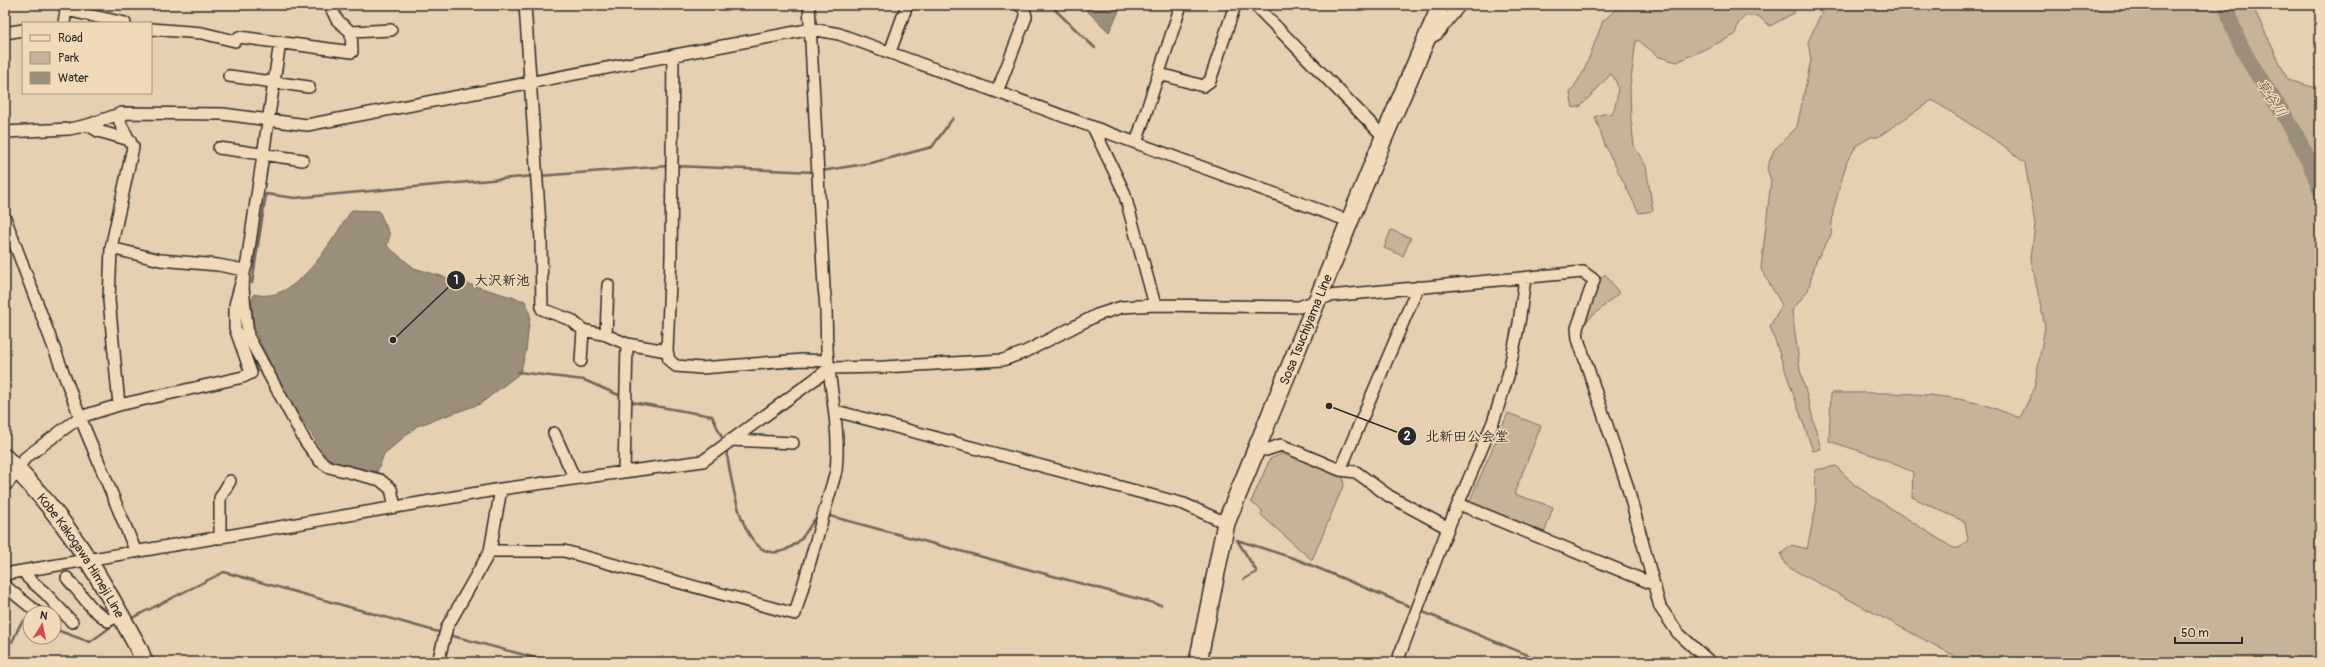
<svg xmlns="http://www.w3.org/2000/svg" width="2325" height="667" font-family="Pangolin,'Klee One',sans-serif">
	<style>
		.green { fill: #c6b49a; stroke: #787062 }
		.water { fill: #9b8e7b; stroke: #6e665b }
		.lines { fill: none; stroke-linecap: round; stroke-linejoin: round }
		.stream { stroke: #6e665b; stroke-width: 2.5 }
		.river { stroke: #9b8e7b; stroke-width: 16 }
		.minor-casing { stroke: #2b2b2b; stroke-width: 14 }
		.tertiary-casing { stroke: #2b2b2b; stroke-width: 17 }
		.primary-casing { stroke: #2b2b2b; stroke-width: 20 }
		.minor { stroke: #f1dab9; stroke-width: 11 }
		.tertiary { stroke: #f1dab9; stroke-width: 14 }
		.primary { stroke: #f1dab9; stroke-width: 17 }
		.labels { text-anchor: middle; stroke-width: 3; stroke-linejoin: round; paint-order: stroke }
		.street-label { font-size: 13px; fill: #2b2b2b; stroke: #f1dab9 }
		.water-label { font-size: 14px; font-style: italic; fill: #4d4943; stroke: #f1dab9 }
		.leader { fill: none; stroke: #2b2b2b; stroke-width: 1.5 }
		.callout-dot { fill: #2b2b2b; stroke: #f1dab9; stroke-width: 1.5 }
		.mark-label { font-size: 12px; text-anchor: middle; font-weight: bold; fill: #fff }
		.callout-label { font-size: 14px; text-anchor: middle; font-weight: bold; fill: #2b2b2b; stroke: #f1dab9; stroke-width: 3; stroke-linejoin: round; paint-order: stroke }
	</style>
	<rect width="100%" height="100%" fill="#e5d0b1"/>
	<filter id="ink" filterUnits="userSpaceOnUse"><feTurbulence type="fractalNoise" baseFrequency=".025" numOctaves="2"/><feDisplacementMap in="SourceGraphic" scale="8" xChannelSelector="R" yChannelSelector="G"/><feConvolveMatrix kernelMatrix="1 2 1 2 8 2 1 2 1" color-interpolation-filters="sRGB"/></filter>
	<g filter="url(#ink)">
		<!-- green -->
		<path class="green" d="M 1621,5 L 1795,5 L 1794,13 L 1770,26 L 1758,16 L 1745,16 L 1738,24 L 1735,35 L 1677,62 L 1659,57 L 1638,40 L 1636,41 L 1630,87 L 1631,119 L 1634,146 L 1646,166 L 1653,211 L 1639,213 L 1605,145 L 1595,117 L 1606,113 L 1612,115 C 1617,100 1622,86 1611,74 L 1581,106 L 1573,108 L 1570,93 L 1584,71 L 1603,21 Z
			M 1825,5 L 2252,5 L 2288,80 L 2320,89 L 2320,662 L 2168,662 L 2126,658 L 2117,662 L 1966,662 L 1790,568 L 1784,563 L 1781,554 L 1792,545 L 1807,549 L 1816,507 L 1815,470 L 1836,466 L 1856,486 L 1953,548 L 1959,548 L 1968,540 L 1965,522 L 1912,497 L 1913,472 L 1875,456 L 1829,441 L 1831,393 C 1880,393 1929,391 1977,403 C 1991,406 2006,413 2020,418 L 2034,389 L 2045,327 L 2031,259 L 2035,224 L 2025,163 L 2000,143 L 1932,100 L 1878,137 L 1871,137 L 1857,145 L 1847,161 L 1833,211 L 1831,235 L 1816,261 L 1808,290 L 1792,311 L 1800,370 L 1821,449 L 1813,451 L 1770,326 L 1782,305 L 1761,269 L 1771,181 L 1767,168 L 1774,150 L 1797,127 L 1811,60 L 1808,42 Z
			M 1391,230 L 1411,238 L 1403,256 L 1384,248 Z
			M 1605,274 L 1619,293 L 1582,325 L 1597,283 Z
			M 1508,413 L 1541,426 L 1514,494 L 1553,507 L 1544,534 L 1471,504 L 1470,500 Z
			M 1286,452 L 1343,477 L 1344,484 L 1312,560 L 1260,514 L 1263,511 L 1251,502 L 1270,459 Z"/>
		<!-- water -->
		<path class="water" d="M 1081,5 L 1122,5 L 1109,32 Z
			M 352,210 L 379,211 L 390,235 L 387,246 L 414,268 L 525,301 L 530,315 L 526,351 L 520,373 L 480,404 L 417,426 L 384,454 L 377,472 L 340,464 L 327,458 L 322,450 L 282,389 L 255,331 L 251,303 L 254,294 C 297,306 331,240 352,210 Z"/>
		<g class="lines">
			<!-- stream -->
			<path class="stream" d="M 1050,5 L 1095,48
				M 675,166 L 814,172
				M 821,171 L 871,163 L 932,147 L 953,118
				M 539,176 L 668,166
				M 252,283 L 266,194 L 295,198 L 534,176
				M 518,372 L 584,380 L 621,396
				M 632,402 L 712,416 L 724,442
				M 726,448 C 731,479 744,586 798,542 C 804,537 809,527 814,520 L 819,519
				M 826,517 L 830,516 L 1161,605
				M 1244,579 L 1257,572 L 1237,540 L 1296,559 L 1409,606
				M 1423,612 L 1545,662
				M 134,617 L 224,572 L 442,633
				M 54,629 L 90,642 L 112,626
				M 449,635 L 551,662
				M 12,642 L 20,625 L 26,619 L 30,621"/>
			<!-- river -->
			<path class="river" d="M 2227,5 C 2234,47 2264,83 2286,118 C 2300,141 2312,164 2320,190"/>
			<!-- minor casing -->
			<g class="minor-casing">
				<path id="minor" d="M 525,5 L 541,240 L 542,309 L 571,320 L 583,330 L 606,335 L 627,344 L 667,351
					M 1255,5 L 1384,137
					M 64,23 L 66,10 L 125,23
					M 151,29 L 202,33 L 235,41
					M 351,32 L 391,30
					M 5,33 L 23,30
					M 239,37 L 352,52 L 351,32 L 337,20 L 330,6
					M 1426,40 L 1437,34 L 1460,5
					M 890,52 L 907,5
					M 673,55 L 671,258 L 667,351 L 669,360 L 676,366 L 701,368 L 803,360 L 828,361
					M 1160,74 L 1203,86 L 1210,81 L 1235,5
					M 229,76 L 309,87
					M 997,92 L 1026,17 L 1024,8 L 1019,5
					M 88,125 L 98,131 L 130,140
					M 1093,127 L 1124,192 L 1155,305
					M 5,132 L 69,129 L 88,125 L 122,113 L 223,114 L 307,125 L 812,29 L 839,34 L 1349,221
					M 1136,143 L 1181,5
					M 219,148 L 303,160
					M 5,218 L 80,417 L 136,552
					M 111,248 L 160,260 L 218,265 L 244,270 L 243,288 L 248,336 L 305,441 L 320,461 L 329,467 L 380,480 L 391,489 L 395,507
					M 606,335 L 608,285
					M 581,361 L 583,330
					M 119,405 L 109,300 L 111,248 L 133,147 L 120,123 L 122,113
					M 836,411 L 1184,504 L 1226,523
					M 554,433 L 574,477
					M 730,440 L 793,443
					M 1256,448 L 1266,450 L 1281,445 L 1340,470 L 1356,472 L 1389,496 L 1448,528
					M 17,470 L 25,458 L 80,417 L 119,405 L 243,377 L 251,373 L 235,328 L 235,305 L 247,262 L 280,42
					M 1340,470 L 1418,287
					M 624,472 L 627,344
					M 1459,504 L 1653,584
					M 220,538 L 220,498 L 230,481
					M 490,551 L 501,489
					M 24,571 L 28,578 L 46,594 L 72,622
					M 5,574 L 501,489 L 703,461 L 830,368 L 884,367 L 1003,360 L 1025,352 L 1097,315 L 1122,307 L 1155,305 L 1299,307 L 1329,296 L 1583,272 L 1594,280 L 1577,328 L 1578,339 L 1627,485 L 1660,607 L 1678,633 L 1710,662
					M 67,578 L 92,608 L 108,621 L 120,614
					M 5,586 L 38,613
					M 438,662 L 447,627 L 490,551 L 564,551 L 795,614 L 836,471 C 840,431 832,399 828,361 C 825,336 828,312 824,288 L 809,5
					M 1397,662 L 1448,528 L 1493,422 L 1508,376 L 1519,323 L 1525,278"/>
			</g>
			<!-- tertiary casing -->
			<g class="tertiary-casing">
				<path id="tertiary" d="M 5,484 L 17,470"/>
			</g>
			<!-- primary casing -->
			<g class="primary-casing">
				<g id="primary">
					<path id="s1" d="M 5,458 C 66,516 98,574 138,647 L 144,662"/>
					<path id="s2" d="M 1198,662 L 1226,523 L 1384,137 L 1441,5"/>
				</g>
			</g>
			<!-- minor -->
			<use href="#minor" class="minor"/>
			<!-- tertiary -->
			<use href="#tertiary" class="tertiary"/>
			<!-- primary -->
			<use href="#primary" class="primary"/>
		</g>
	</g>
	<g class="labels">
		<!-- street labels -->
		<g class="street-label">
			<text dy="5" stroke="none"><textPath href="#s2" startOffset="351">Sosa Tsuchiyama Line</textPath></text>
			<text dy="5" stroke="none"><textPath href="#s1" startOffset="124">Kobe Kakogawa Himeji Line</textPath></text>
		</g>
		<!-- water labels -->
		<g class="water-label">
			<text transform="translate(2272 98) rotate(57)" y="5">草谷川</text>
		</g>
	</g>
	<!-- callouts -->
	<path class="leader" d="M393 340L456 280M1329 406L1407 436"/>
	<g class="callout-dot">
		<circle cx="393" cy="340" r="4"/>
		<circle cx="1329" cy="406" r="4"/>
		<circle cx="456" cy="280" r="10"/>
		<circle cx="1407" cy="436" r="10"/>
	</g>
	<g class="mark-label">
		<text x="456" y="284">1</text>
		<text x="1407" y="440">2</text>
	</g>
	<g class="callout-label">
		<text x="502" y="285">大沢新池</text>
		<text x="1467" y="441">北新田公会堂</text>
	</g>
	<!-- margin -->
	<rect width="2325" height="667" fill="none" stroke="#f1dab9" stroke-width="20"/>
	<rect x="10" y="10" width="2305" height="647" fill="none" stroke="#2b2b2b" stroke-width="1.5" filter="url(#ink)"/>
	<!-- legend -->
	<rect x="22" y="22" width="130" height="72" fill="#f1dab9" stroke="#a29480"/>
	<rect x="30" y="35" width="20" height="6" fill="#f1dab9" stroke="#a29480"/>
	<text x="58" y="42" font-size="12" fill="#2b2b2b">Road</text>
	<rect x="30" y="52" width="20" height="12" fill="#c6b49a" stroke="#a29480"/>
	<text x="58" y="62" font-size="12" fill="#2b2b2b">Park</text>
	<rect x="30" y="72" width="20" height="12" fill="#9b8e7b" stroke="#a29480"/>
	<text x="58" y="82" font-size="12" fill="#2b2b2b">Water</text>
	<!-- north arrow -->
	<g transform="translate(42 625) rotate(10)"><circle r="19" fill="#f1dab9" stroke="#a29480"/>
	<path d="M0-3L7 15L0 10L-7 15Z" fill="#d1495b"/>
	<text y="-6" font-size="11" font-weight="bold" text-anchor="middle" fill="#2b2b2b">N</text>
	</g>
	<!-- scale -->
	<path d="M2175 637v6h67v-6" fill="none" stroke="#2b2b2b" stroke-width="2"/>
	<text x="2181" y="637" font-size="12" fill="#2b2b2b" stroke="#f1dab9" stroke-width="3" paint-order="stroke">50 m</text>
</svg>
